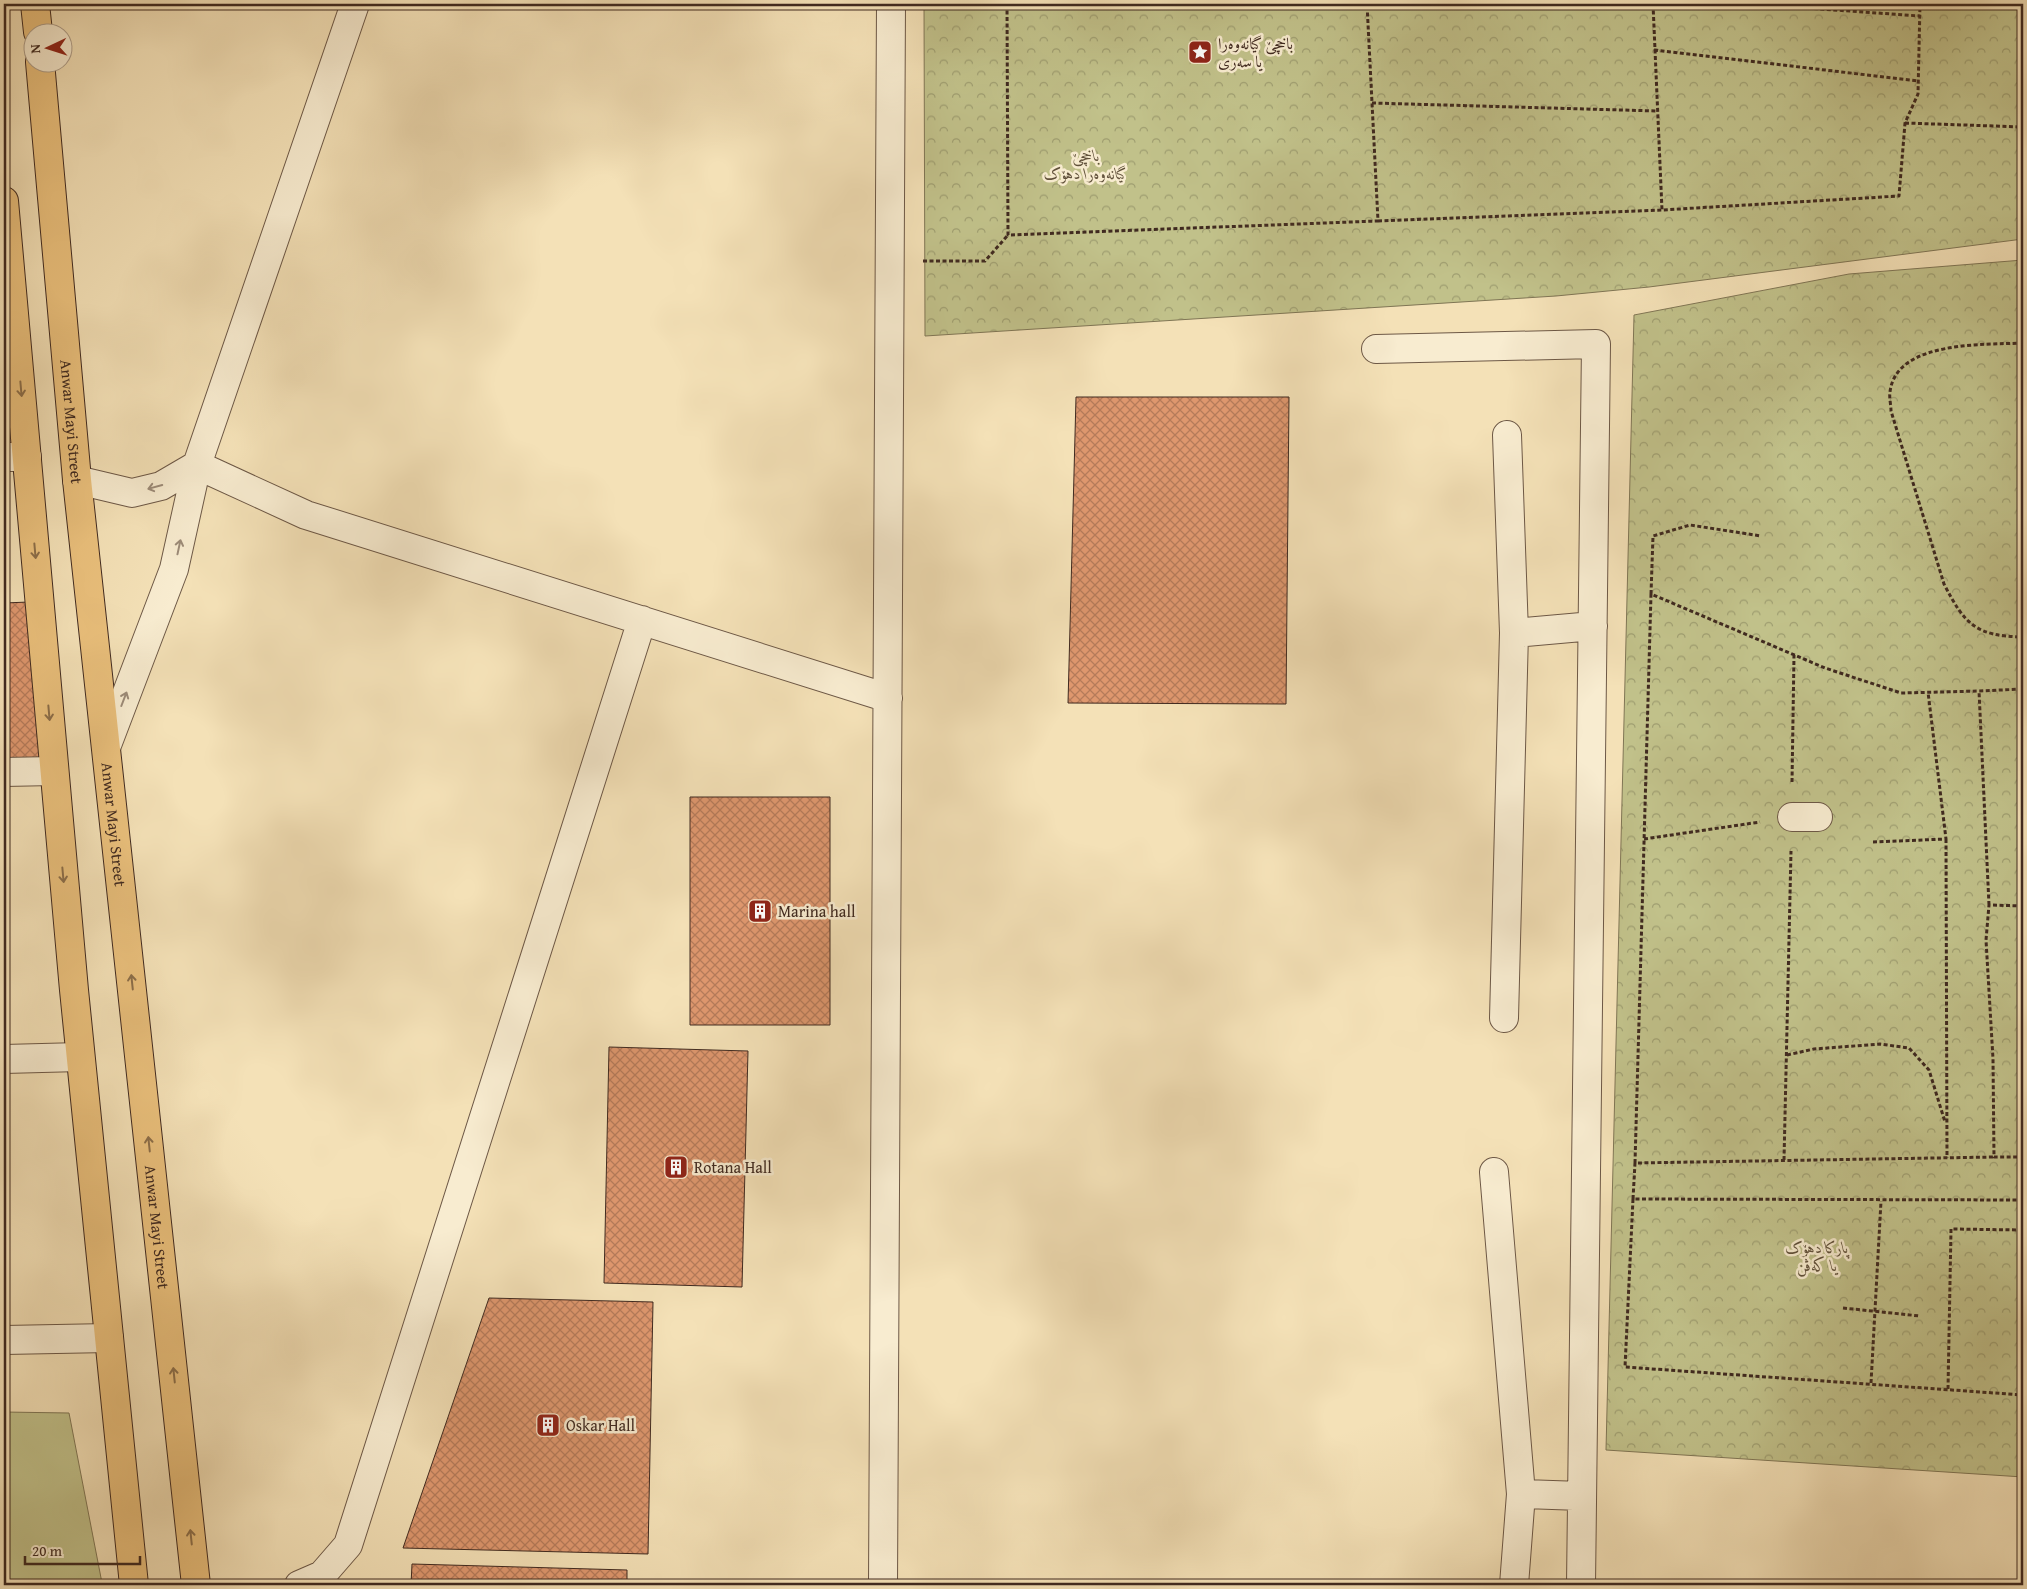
<svg xmlns="http://www.w3.org/2000/svg" width="2027" height="1589" font-family="'Gentium Book Plus',Amiri,serif">
	<style>
		.park { fill: url(#park-crowns); stroke: #807655 }
		.garden { fill: #c1c18a; stroke: #807655 }
		.building { fill: url(#building-cross-hatch); stroke: #402a20 }
		.lines { fill: none; stroke-linecap: round; stroke-linejoin: round }
		.minor-casing { stroke: #6d5846; stroke-width: 30 }
		.major-casing { stroke: #402a20; stroke-width: 30 }
		.path { stroke: #402a20; stroke-width: 3; stroke-dasharray: 4 2.5; stroke-linecap: butt }
		.minor { stroke: #f8ecd0; stroke-width: 28 }
		.major { stroke: #eac07c; stroke-width: 28 }
		.oneway { stroke: #8c6e49 }
		.oneway2 { stroke: #9c8b78 }
		.labels { text-anchor: middle; stroke-width: 5; stroke-linejoin: round; paint-order: stroke }
		.poi-label { font-size: 16px; fill: #402a20; stroke: #f8ecd0; text-anchor: start }
		.park-label { font-size: 16px; font-style: italic; fill: #60503a; stroke: #f8ecd0 }
		.street-label { font-size: 16px; fill: #402a20; stroke: #f8ecd0 }
	</style>
	<defs>
		<pattern id="park-crowns" width="20" height="18" patternUnits="userSpaceOnUse" patternTransform="scale(1.25)"><rect width="20" height="18" fill="#c1c18a"/><path d="M2 6a3 3 0 1 1 6 0M12 15a3 3 0 1 1 6 0" fill="none" stroke="#9e9d70"/></pattern>
		<pattern id="building-cross-hatch" width="8" height="8" patternUnits="userSpaceOnUse" patternTransform="scale(1.25)"><rect width="8" height="8" fill="#de976e"/><path d="M0 0l8 8M0 8l8-8" fill="none" stroke="#b57b5a"/></pattern>
	</defs>
	<rect width="100%" height="100%" fill="#f4e1b7"/>
	<filter id="stains"><feTurbulence type="fractalNoise" baseFrequency=".004" numOctaves="4"/><feColorMatrix values="0 0 0 0 .2 0 0 0 0 .09 0 0 0 0 .02 0 0 0 .5 -.17"/></filter>
	<radialGradient id="worn" r=".72"><stop offset=".6" stop-color="#630" stop-opacity="0"/><stop offset="1" stop-color="#630" stop-opacity=".3"/></radialGradient>
	<!-- park -->
	<path class="park" d="M 924,4 L 2023,4 L 2023,239 L 1649,287 L 1556,296 L 925,336 Z
		M 2023,260 L 2023,1477 L 1606,1450 L 1634,315 L 1849,274 Z"/>
	<!-- garden -->
	<path class="garden" d="M 4,1412 L 69,1413 L 102,1583 L 100,1585 L 4,1585 Z"/>
	<!-- building -->
	<path class="building" d="M 1076,397 L 1289,397 L 1286,704 L 1068,703 Z
		M 29,602 L 44,764 L 4,764 L 4,603 Z
		M 690,797 L 830,797 L 830,1025 L 690,1025 Z
		M 609,1047 L 748,1051 L 742,1287 L 604,1283 Z
		M 489,1298 L 653,1302 L 648,1554 L 403,1548 Z
		M 412,1564 L 627,1570 L 627,1585 L 411,1585 Z"/>
	<g class="lines">
		<!-- minor casing -->
		<g class="minor-casing">
			<path id="minor" d="M 1376,349 L 1596,344 L 1581,1585
				M 4,457 L 27,457
				M 197,465 L 306,515 L 888,698
				M 77,480 L 132,493 L 161,486 L 197,465
				M 1514,633 L 1593,626
				M 107,745 L 174,569 L 197,465 L 355,4
				M 4,772 L 54,771
				M 1792,817 L 1818,817
				M 1504,1018 L 1514,633 L 1507,435
				M 4,1059 L 80,1057
				M 1494,1172 L 1521,1494 L 1514,1585
				M 4,1340 L 109,1338
				M 1521,1494 L 1581,1496
				M 299,1585 L 322,1575 L 348,1545 L 642,620
				M 883,1585 L 891,4"/>
		</g>
		<!-- major casing -->
		<g class="major-casing">
			<g id="major">
				<path d="M 35,4 L 38,32"/>
				<path id="s1" d="M 40,62 L 77,480 L 196,1585"/>
				<path d="M 4,201 L 74,990 L 134,1585"/>
			</g>
		</g>
		<!-- path -->
		<path class="path" d="M 1007,4 L 1008,235 L 1378,221 L 1367,4
			M 1653,4 L 1662,210 L 1899,196 L 1905,123 L 1918,94 L 1920,4
			M 1749,4 L 1920,16
			M 1654,50 L 1919,81
			M 1372,103 L 1657,111
			M 1905,123 L 2023,127
			M 1378,221 L 1662,210
			M 923,261 L 985,261 L 1008,235
			M 2023,343 C 1985,345 1896,340 1890,392 C 1889,397 1891,405 1891,411 L 1944,584 C 1965,625 1976,636 2023,637
			M 1651,594 L 1653,536 L 1690,525 L 1761,536
			M 1792,782 L 1794,655
			M 1644,839 L 1760,822
			M 1946,839 L 1947,1158
			M 1873,842 L 1946,839 L 1928,692
			M 1989,905 L 1979,691 L 2023,689
			M 2023,906 L 1989,905 L 1986,940 L 1993,1059 L 1994,1157 L 2023,1157
			M 2023,1019 L 2023,1036
			M 1787,1055 L 1814,1049 L 1880,1044 L 1909,1048 L 1929,1070 L 1945,1122
			M 1784,1160 L 1791,851
			M 1635,1163 L 1651,594 L 1825,668 L 1901,693 L 1979,691
			M 1633,1199 L 1635,1163 L 1994,1157
			M 2023,1200 L 1633,1199 L 1625,1367 L 2023,1395
			M 1843,1308 L 1920,1316
			M 1871,1383 L 1881,1201
			M 1948,1389 L 1951,1229 L 2023,1230"/>
		<!-- minor -->
		<use href="#minor" class="minor"/>
		<!-- major -->
		<use href="#major" class="major"/>
	</g>
	<!-- one-way arrows -->
	<defs><path id="oneway-shaft" d="M-6 0H5M1.5-3L5.5 0L1.5 3" fill="none" stroke-width="1.6" stroke-linecap="round" stroke-linejoin="round" transform="scale(1.25)"/></defs>
	<g class="oneway">
		<use href="#oneway-shaft" transform="translate(21 389) rotate(85)"/>
		<use href="#oneway-shaft" transform="translate(35 551) rotate(85)"/>
		<use href="#oneway-shaft" transform="translate(49 713) rotate(85)"/>
		<use href="#oneway-shaft" transform="translate(63 875) rotate(85)"/>
		<use href="#oneway-shaft" transform="translate(132 982) rotate(-96)"/>
		<use href="#oneway-shaft" transform="translate(149 1144) rotate(-96)"/>
		<use href="#oneway-shaft" transform="translate(174 1375) rotate(-96)"/>
		<use href="#oneway-shaft" transform="translate(191 1537) rotate(-96)"/>
	</g>
	<g class="oneway2">
		<use href="#oneway-shaft" transform="translate(155 487) rotate(165)"/>
		<use href="#oneway-shaft" transform="translate(179 547) rotate(-78)"/>
		<use href="#oneway-shaft" transform="translate(124 699) rotate(-69)"/>
	</g>
	<!-- icons -->
	<defs>
		<g id="sight-square" transform="scale(1.25)"><rect x="-9" y="-9" width="18" height="18" rx="4" fill="#8f2418" stroke="#f8ecd0"/><path d="M0-6L1.8-2.2L6-1.7L2.9 1.2L3.7 5.4L0 3.3L-3.7 5.4L-2.9 1.2L-6-1.7L-1.8-2.2Z" fill="#fff"/></g>
		<g id="building-square" transform="scale(1.25)"><rect x="-9" y="-9" width="18" height="18" rx="4" fill="#8f2418" stroke="#f8ecd0"/><path d="M-4-6H4V6H1V3H-1V6H-4ZM-2.5-4.3h1.7v1.8h-1.7ZM.8-4.3h1.7v1.8H.8ZM-2.5-1h1.7V.8h-1.7ZM.8-1h1.7V.8H.8Z" fill="#fff"/></g>
	</defs>
	<g fill-rule="evenodd">
		<use href="#sight-square" x="1200" y="52"/>
		<use href="#building-square" x="760" y="911"/>
		<use href="#building-square" x="676" y="1167"/>
		<use href="#building-square" x="548" y="1425"/>
	</g>
	<g class="labels">
		<!-- poi labels -->
		<g class="poi-label">
			<text x="1218" y="49">باخچێ گیانەوەرا<tspan x="1218" dy="18">یا سەری</tspan></text>
			<text x="778" y="917">Marina hall</text>
			<text x="694" y="1173">Rotana Hall</text>
			<text x="566" y="1431">Oskar Hall</text>
		</g>
		<!-- park labels -->
		<g class="park-label">
			<text x="1086" y="161">باخچێ<tspan x="1086" dy="18">گیانه‌وه‌را دهۆک</tspan></text>
			<text x="1817" y="1253">پاركا دهۆک<tspan x="1817" dy="18">يا كەڤن</tspan></text>
		</g>
		<!-- street labels -->
		<g class="street-label">
			<text dy="6" stroke="none"><textPath href="#s1" startOffset="361">Anwar Mayi Street</textPath></text>
			<text dy="6" stroke="none"><textPath href="#s1" startOffset="766">Anwar Mayi Street</textPath></text>
			<text dy="6" stroke="none"><textPath href="#s1" startOffset="1171">Anwar Mayi Street</textPath></text>
		</g>
	</g>
	<!-- margin -->
	<rect width="2027" height="1589" fill="none" stroke="#f4e1b7" stroke-width="20"/>
	<rect x="5" y="5" width="2017" height="1579" fill="none" stroke="#402a20" stroke-width="2.5"/>
	<rect x="10" y="10" width="2007" height="1569" fill="none" stroke="#402a20"/>
	<!-- north arrow -->
	<g transform="translate(48 48) rotate(266)"><circle r="24" fill="#f8ecd0" stroke="#ae9e8a"/>
	<path d="M0-4L9 19L0 12L-9 19Z" fill="#8f2418"/>
	<text y="-8" font-size="14" font-weight="bold" text-anchor="middle" fill="#402a20">N</text>
	</g>
	<!-- scale -->
	<path d="M25 1556v8h115v-8" fill="none" stroke="#402a20" stroke-width="2.5"/>
	<text x="32" y="1556" font-size="15" fill="#402a20" stroke="#f8ecd0" stroke-width="4" paint-order="stroke">20 m</text>
	<rect width="100%" height="100%" filter="url(#stains)"/>
	<rect width="100%" height="100%" fill="url(#worn)"/>
</svg>
